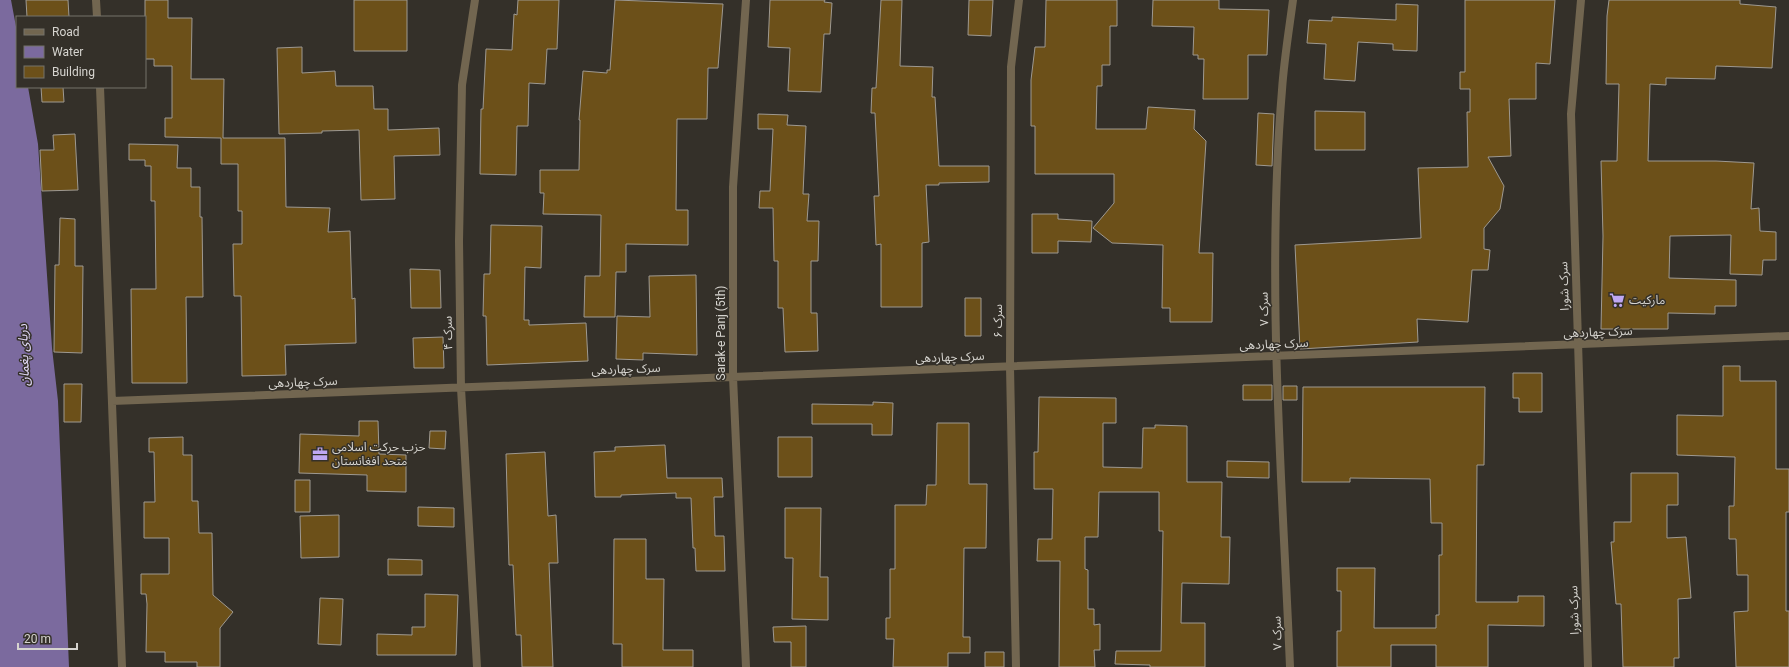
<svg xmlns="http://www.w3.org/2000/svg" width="1789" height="667" font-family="Roboto,'Noto Sans Arabic',sans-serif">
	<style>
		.water { fill: #7b6a9e }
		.building { fill: #6c5019; stroke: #9e9991 }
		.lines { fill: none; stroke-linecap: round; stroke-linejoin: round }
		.street { stroke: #726650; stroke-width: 8 }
		.labels { text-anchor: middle; stroke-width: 3; stroke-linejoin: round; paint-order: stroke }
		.street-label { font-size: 12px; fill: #d6d4cf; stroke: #343029 }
		.poi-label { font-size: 12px; fill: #d6d4cf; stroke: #343029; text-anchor: start }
		.water-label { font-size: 13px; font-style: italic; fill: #e2d9f8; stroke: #343029 }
	</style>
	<rect width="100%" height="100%" fill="#343029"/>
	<!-- water -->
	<path class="water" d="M 0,0 L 11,0 L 17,32 L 17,87 L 28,87 L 38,144 L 52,348 L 58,401 L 69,667 L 0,667 Z"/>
	<!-- building -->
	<path class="building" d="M 26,0 L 68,0 L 69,17 L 27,17 Z
		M 145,0 L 168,0 L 168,18 L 192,18 L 191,79 L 224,79 L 223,138 L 285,138 L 286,207 L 330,208 L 328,232 L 350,231 L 352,299 L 355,298 L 356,343 L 285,345 L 286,375 L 242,376 L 241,296 L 234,296 L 233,244 L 242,244 L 242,211 L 238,211 L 238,164 L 221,164 L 221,138 L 165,137 L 165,118 L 172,118 L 172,66 L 154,66 L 154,59 L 145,59 Z
		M 354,0 L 407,0 L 407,51 L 354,51 Z
		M 518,0 L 559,0 L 557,49 L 547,49 L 545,84 L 529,83 L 528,126 L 517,126 L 516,175 L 480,174 L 481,109 L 483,109 L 486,49 L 512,50 L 514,14 L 517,15 Z
		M 615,0 L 723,4 L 718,68 L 708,68 L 707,119 L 677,119 L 676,210 L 688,210 L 688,245 L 626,244 L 626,272 L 616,272 L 615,317 L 584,317 L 585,276 L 600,276 L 601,215 L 543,214 L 544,193 L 540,193 L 540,170 L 579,170 L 580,120 L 579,120 L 583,71 L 607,73 L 607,70 L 610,70 Z
		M 770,0 L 825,0 L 824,2 L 832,3 L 830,34 L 824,34 L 821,92 L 788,91 L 790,48 L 768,47 Z
		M 881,0 L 902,0 L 900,66 L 933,67 L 932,97 L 935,97 L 939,166 L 989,166 L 989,182 L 939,183 L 939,185 L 926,185 L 929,242 L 922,243 L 922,307 L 881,307 L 881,244 L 876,245 L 874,196 L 879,196 L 875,113 L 871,113 L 872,88 L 876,88 Z
		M 969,0 L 993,0 L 991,36 L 968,35 Z
		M 1046,0 L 1117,0 L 1117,26 L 1110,26 L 1110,65 L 1102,65 L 1102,86 L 1097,86 L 1096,129 L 1146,129 L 1148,107 L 1195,110 L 1194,129 L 1206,141 L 1199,253 L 1213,253 L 1212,322 L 1170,322 L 1170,308 L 1162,308 L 1163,245 L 1112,243 L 1093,228 L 1114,203 L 1114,174 L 1035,174 L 1035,126 L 1031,126 L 1031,80 L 1035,47 L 1045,47 Z
		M 1153,0 L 1219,0 L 1219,9 L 1269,10 L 1267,55 L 1248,55 L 1248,99 L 1203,99 L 1204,59 L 1198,59 L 1198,55 L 1193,55 L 1194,27 L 1152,26 Z
		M 1465,0 L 1555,0 L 1550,64 L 1536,63 L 1536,99 L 1509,99 L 1511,156 L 1488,157 L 1504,186 L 1500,209 L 1484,228 L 1484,249 L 1490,250 L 1488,270 L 1472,270 L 1468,322 L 1417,319 L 1418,342 L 1300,349 L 1295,245 L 1421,238 L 1418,168 L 1468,167 L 1467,112 L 1470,112 L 1470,89 L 1460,89 L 1460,72 L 1465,72 Z
		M 1609,0 L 1740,0 L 1740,4 L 1776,7 L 1772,68 L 1716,66 L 1715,79 L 1666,78 L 1666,85 L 1650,84 L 1648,161 L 1716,161 L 1754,163 L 1751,209 L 1759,208 L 1760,231 L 1776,232 L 1776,260 L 1763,260 L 1762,275 L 1730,274 L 1731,235 L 1670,236 L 1669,278 L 1736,280 L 1736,306 L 1715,306 L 1715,314 L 1668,313 L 1668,329 L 1601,329 L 1603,236 L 1601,161 L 1617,161 L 1619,84 L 1606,84 L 1607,16 Z
		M 1396,4 L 1418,5 L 1417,51 L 1393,50 L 1393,44 L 1358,42 L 1355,81 L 1324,79 L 1326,44 L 1307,43 L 1309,20 L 1332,21 L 1332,17 L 1396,20 Z
		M 302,47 L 302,73 L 335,71 L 336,86 L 373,86 L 374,109 L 388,109 L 388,130 L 439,128 L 440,155 L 394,156 L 395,199 L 361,200 L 359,130 L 322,131 L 322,133 L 279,134 L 277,48 Z
		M 41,87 L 63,87 L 64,102 L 42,102 Z
		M 1315,111 L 1365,112 L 1365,150 L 1315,150 Z
		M 1258,113 L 1274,114 L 1272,166 L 1256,165 Z
		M 758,114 L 788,115 L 787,125 L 806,126 L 803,194 L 809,194 L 807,221 L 819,221 L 818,261 L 811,261 L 811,313 L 817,313 L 818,351 L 785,352 L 783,308 L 778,308 L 778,261 L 774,261 L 773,208 L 759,208 L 760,191 L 770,191 L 773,129 L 758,129 Z
		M 75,134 L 78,190 L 42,191 L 40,150 L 54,150 L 53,135 Z
		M 129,144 L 178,145 L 177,168 L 191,168 L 191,187 L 200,187 L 200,217 L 202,217 L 203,297 L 186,297 L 187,383 L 132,383 L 131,289 L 156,289 L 155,201 L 151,201 L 151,166 L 145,166 L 145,160 L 129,160 Z
		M 1032,214 L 1058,214 L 1058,219 L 1092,221 L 1091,242 L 1058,241 L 1058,253 L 1032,253 Z
		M 60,218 L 75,219 L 75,266 L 83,266 L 82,353 L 54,352 L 55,265 L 59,265 Z
		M 491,225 L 542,226 L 541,268 L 525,267 L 524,320 L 529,320 L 529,325 L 586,323 L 588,361 L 487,365 L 486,316 L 483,316 L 484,274 L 490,274 Z
		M 410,269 L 440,270 L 441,308 L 411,308 Z
		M 696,275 L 697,355 L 643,353 L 643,360 L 616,359 L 617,316 L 650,317 L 649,276 Z
		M 965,298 L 981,298 L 981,336 L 965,336 Z
		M 443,337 L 444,368 L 414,368 L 413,338 Z
		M 1723,366 L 1740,366 L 1740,381 L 1776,381 L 1776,469 L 1789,469 L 1789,512 L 1786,512 L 1786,611 L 1789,611 L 1789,667 L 1736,667 L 1734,612 L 1748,611 L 1748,575 L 1737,575 L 1736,539 L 1729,539 L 1729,506 L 1734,506 L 1735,457 L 1677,455 L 1677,415 L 1723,416 Z
		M 1513,373 L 1542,373 L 1542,412 L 1519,412 L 1519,398 L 1513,398 Z
		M 64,384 L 82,384 L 81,422 L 64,422 Z
		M 1243,385 L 1272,385 L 1272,400 L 1243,400 Z
		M 1283,386 L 1297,386 L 1297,400 L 1283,400 Z
		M 1303,387 L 1485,387 L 1484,465 L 1477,465 L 1476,602 L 1518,602 L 1518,596 L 1544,596 L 1544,626 L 1488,625 L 1488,667 L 1436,667 L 1436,645 L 1391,645 L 1391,667 L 1337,667 L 1337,631 L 1341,631 L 1341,591 L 1337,591 L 1337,568 L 1375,568 L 1374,628 L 1436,628 L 1436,615 L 1439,615 L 1439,555 L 1442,555 L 1442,523 L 1431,523 L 1430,479 L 1350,478 L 1350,482 L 1302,482 Z
		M 1039,397 L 1116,398 L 1116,423 L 1103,423 L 1103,467 L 1142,468 L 1143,428 L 1155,428 L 1155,425 L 1187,426 L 1187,482 L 1222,482 L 1221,537 L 1230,537 L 1229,584 L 1182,583 L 1181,623 L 1205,623 L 1205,667 L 1150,667 L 1150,665 L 1115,664 L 1116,651 L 1161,651 L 1163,531 L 1159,531 L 1159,492 L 1099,492 L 1098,537 L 1085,537 L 1085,569 L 1088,570 L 1088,609 L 1094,609 L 1094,625 L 1100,624 L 1100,650 L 1094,650 L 1095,667 L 1059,667 L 1060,561 L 1037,561 L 1038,539 L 1052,539 L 1053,489 L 1034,489 L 1034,452 L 1038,452 Z
		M 873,402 L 893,403 L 892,435 L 872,435 L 872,424 L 812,424 L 812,404 L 873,405 Z
		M 359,421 L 378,421 L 379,454 L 406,455 L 406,492 L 367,491 L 367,475 L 299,473 L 300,434 L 359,436 Z
		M 937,423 L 969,423 L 969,484 L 987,484 L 986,548 L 964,548 L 963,637 L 970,637 L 970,653 L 948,653 L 948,667 L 893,667 L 894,639 L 886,639 L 886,618 L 890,618 L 890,569 L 895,569 L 895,505 L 926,505 L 927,485 L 936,485 Z
		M 430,431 L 446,431 L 445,449 L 429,448 Z
		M 183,437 L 183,455 L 192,455 L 192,501 L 198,501 L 199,533 L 212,533 L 213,595 L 233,612 L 220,628 L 220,667 L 197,667 L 197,662 L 165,662 L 165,652 L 146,652 L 147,604 L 146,594 L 141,594 L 141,574 L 169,574 L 169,538 L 144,538 L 144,502 L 155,502 L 154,452 L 149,452 L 149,438 Z
		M 778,437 L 812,437 L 812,477 L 778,477 Z
		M 665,445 L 667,478 L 722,478 L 723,497 L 714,497 L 715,536 L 724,536 L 725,571 L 696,571 L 695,548 L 693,548 L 691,498 L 676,498 L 676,493 L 621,495 L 621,497 L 595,497 L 594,452 L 615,451 L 615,447 Z
		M 545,452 L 548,516 L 556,515 L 558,563 L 549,563 L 553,667 L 522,667 L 521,635 L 516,635 L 513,565 L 509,565 L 506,454 Z
		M 1227,461 L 1269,462 L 1269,478 L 1227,477 Z
		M 1631,473 L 1678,473 L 1678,505 L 1667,505 L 1667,538 L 1686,537 L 1691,598 L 1678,599 L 1679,658 L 1674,658 L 1674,667 L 1623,667 L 1621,604 L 1616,604 L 1611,542 L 1614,542 L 1614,522 L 1631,522 Z
		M 295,480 L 310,480 L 310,512 L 295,512 Z
		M 418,507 L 454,508 L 454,527 L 418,526 Z
		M 785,508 L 821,508 L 820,577 L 828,577 L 828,620 L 792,619 L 793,558 L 785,558 Z
		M 339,515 L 339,557 L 301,558 L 300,516 Z
		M 614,539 L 646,539 L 646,579 L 664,579 L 663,650 L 693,650 L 693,667 L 622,667 L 622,644 L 613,644 Z
		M 388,559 L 422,560 L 422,575 L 388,575 Z
		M 425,594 L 458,595 L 456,655 L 377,655 L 377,634 L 412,635 L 412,627 L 425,627 Z
		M 320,598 L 343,599 L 341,645 L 318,644 Z
		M 806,626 L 806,667 L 791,667 L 791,642 L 774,642 L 773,627 Z
		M 985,652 L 1004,652 L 1004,667 L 985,667 Z"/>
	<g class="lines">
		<!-- street -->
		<path class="street" d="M 96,0 L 97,17
			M 475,0 L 462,85 L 459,241 L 461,388 L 477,667
			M 746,0 L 733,187 L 733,377 L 746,667
			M 1581,0 L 1571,114 L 1588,667
			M 100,87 L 122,667
			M 112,401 L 1789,336
			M 1016,667 L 1010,367 L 1011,67 L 1019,0
			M 1290,667 C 1282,475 1266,282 1282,90 C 1284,60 1289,30 1293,0"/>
	</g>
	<!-- icons -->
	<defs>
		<g id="supermarket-bare" transform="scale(1.2)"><path d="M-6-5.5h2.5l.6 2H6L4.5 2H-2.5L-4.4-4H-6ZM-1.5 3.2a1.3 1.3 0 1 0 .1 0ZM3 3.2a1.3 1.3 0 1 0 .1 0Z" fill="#c0a8f3" stroke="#343029" stroke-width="2.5" paint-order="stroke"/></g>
		<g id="office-bare" transform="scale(1.2)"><path d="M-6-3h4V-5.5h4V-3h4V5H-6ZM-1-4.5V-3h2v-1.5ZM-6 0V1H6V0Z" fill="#c0a8f3" stroke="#343029" stroke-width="2.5" paint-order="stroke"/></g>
	</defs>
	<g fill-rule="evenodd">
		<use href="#supermarket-bare" x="1617" y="300"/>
		<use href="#office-bare" x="320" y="454"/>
	</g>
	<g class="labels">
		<!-- street labels -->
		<g class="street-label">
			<text transform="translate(1564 286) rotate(-92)" y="4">سرک شورا</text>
			<text transform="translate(1264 309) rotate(-91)" y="4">سرک ۷</text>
			<text transform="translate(998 321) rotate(-90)" y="4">سرک ۶</text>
			<text transform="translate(1598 332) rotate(-2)" y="4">سرک چهاردهی</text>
			<text transform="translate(448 333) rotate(-91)" y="4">سرک ۴</text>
			<text transform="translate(721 333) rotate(-90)" y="4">Sarak-e Panj (5th)</text>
			<text transform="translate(1274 344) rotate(-2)" y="4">سرک چهاردهی</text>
			<text transform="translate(950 357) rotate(-2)" y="4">سرک چهاردهی</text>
			<text transform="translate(626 369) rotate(-2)" y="4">سرک چهاردهی</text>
			<text transform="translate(303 382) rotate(-2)" y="4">سرک چهاردهی</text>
			<text transform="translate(1574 610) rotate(-92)" y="4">سرک شورا</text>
			<text transform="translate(1277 633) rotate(-92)" y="4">سرک ۷</text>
		</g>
		<!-- poi labels -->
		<g class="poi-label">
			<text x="1629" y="304">مارکیت</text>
			<text x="332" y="451">حزب حرکت اسلامی<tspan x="332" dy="14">متحد افغانستان</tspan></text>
		</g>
		<!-- water labels -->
		<g class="water-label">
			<text transform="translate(23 355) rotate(-92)" y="5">دریای پغمان</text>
		</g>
	</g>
	<!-- legend -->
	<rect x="16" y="16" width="130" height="72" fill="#343029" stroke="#75726b"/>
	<rect x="24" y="29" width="20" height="6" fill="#726650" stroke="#75726b"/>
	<text x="52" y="36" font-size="12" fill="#d6d4cf">Road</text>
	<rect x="24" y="46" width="20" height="12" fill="#7b6a9e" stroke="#75726b"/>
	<text x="52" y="56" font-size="12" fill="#d6d4cf">Water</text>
	<rect x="24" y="66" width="20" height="12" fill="#6c5019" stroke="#75726b"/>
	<text x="52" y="76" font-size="12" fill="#d6d4cf">Building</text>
	<!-- scale -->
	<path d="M18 643v6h59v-6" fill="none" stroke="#d6d4cf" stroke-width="2"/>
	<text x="24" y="643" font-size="12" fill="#d6d4cf" stroke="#343029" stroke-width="3" paint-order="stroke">20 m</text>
</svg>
